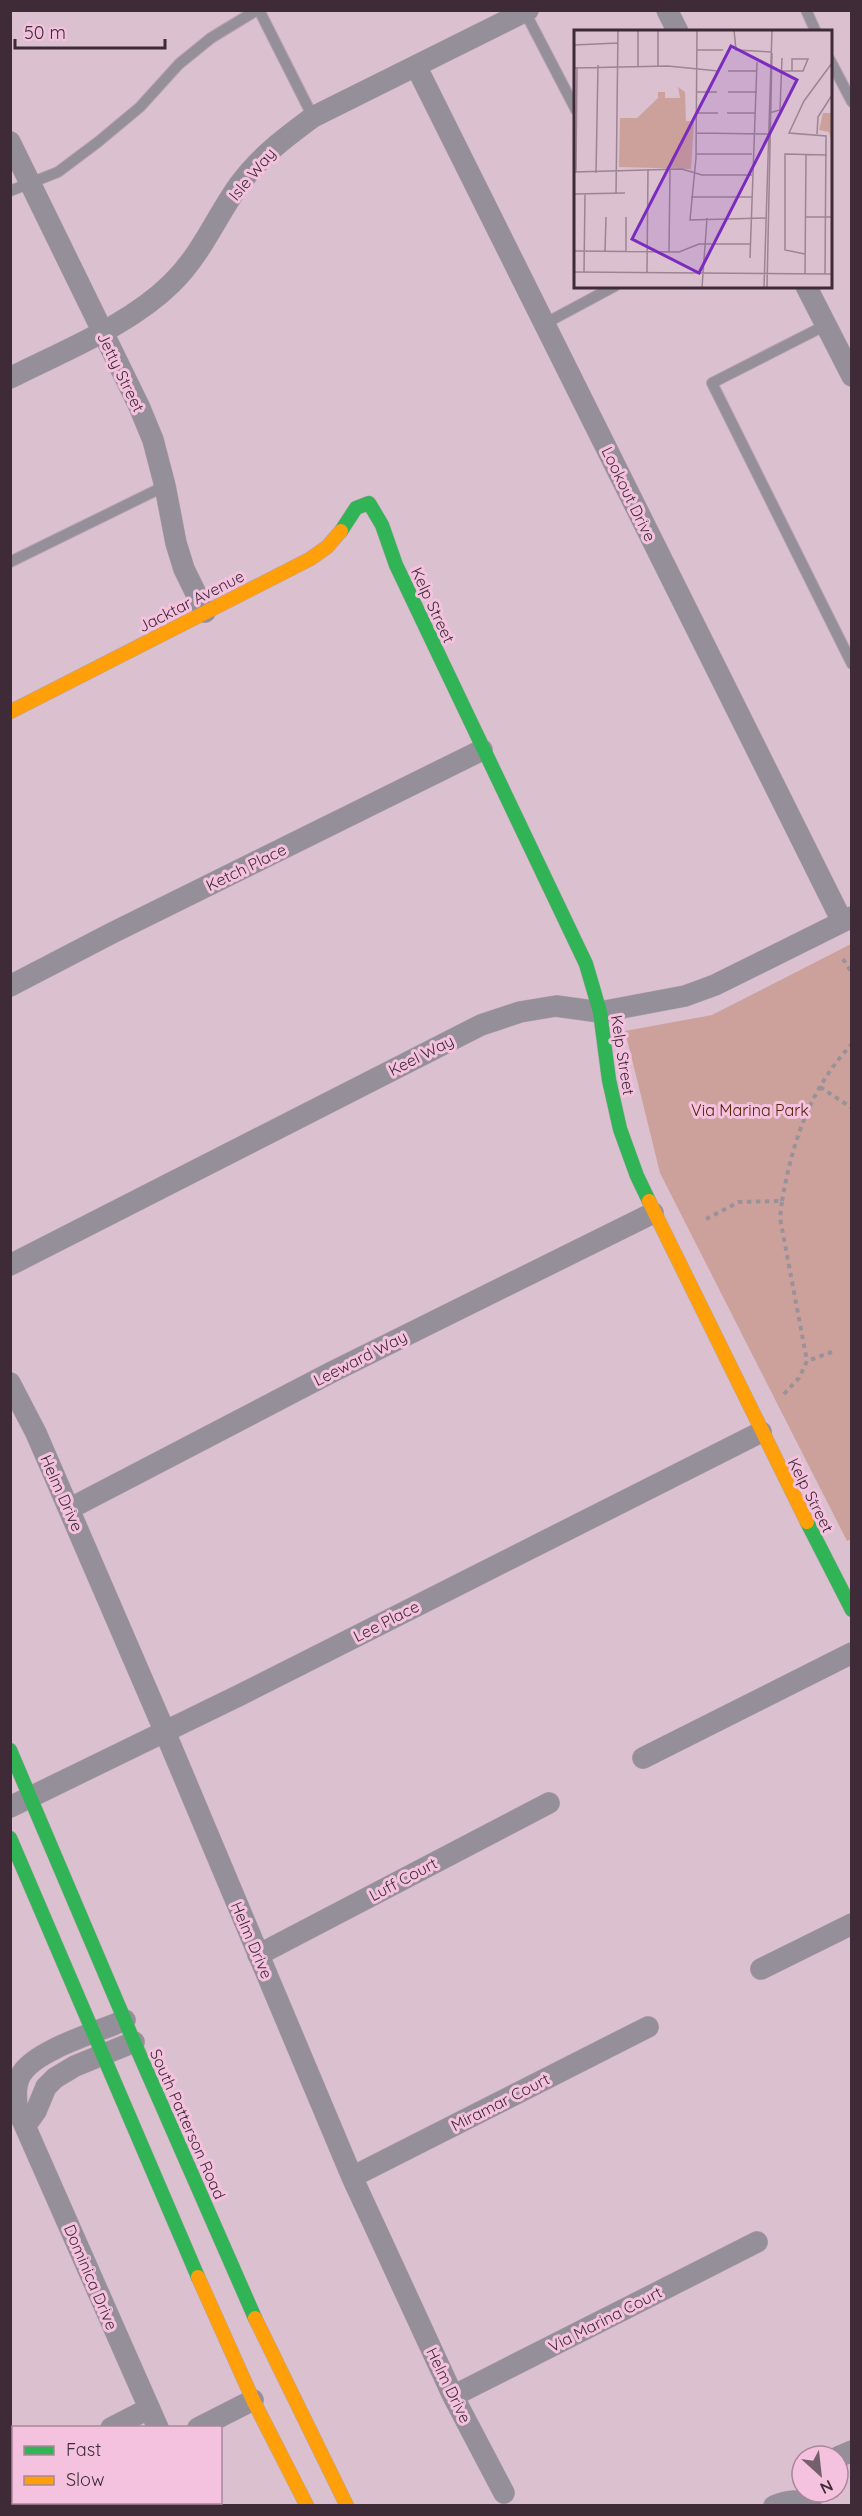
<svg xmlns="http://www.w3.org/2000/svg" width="862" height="2516" font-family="Quicksand,sans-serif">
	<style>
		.green { fill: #cda19b }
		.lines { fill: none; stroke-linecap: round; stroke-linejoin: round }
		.lane-casing { stroke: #b6a2ae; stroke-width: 12 }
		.street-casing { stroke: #b6a2ae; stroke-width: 22 }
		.fast-casing { stroke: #b6a2ae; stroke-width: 15 }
		.slow-casing { stroke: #b6a2ae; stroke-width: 15 }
		.path { stroke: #9a9299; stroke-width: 4; stroke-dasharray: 4.5 4.5; stroke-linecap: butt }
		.lane { stroke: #948f98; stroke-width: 10 }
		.street { stroke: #948f98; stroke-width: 21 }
		.fast { stroke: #30b455; stroke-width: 14 }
		.slow { stroke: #ff9f0a; stroke-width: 14 }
		.labels { text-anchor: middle; stroke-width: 6; stroke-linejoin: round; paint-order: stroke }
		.street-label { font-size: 16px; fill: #3f2b37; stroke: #f4c2de }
		.park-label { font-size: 16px; fill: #572106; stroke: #f4c2de }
		.inset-road { fill: none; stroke: #9d8493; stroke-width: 1.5 }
		.view { fill: #7b2cbf; fill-opacity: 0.15; stroke: #7b2cbf; stroke-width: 3 }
		.inset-edge { fill: none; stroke: #3f2b37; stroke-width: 3 }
	</style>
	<rect width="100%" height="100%" fill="#dbc0d0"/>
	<!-- green -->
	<path class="green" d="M 851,944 L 852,1539 L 847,1541 L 660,1173 L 625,1031 L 712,1015 Z"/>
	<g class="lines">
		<!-- lane casing -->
		<g class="lane-casing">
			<path id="lane" d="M 259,10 L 313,117
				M 806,10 L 816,32
				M 525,12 L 576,110
				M 830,60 L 852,102
				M 10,191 L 58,172 L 98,142 L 140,107 L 179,64 L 211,38 L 257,10
				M 544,324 L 615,286
				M 826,325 L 712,383 L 852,664
				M 10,562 L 165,486"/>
		</g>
		<!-- street casing -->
		<g class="street-casing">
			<path id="street" d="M 667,10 L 678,32
				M 416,66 L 842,921
				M 10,142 L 139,406 L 153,440 L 165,486 L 176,543 L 184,569 L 205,612
				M 806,286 L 852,376
				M 10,378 C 63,351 130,325 172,283 C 201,255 216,217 239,185 C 259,157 286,137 313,117 L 528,10
				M 10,986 L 112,933 L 482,750
				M 10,1265 L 481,1025 L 520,1012 L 556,1006 L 600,1012 L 685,996 L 715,985 L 852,917
				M 10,1383 L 36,1433 L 165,1732 L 352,2177 L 453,2396 L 504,2493
				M 69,1509 L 332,1372 L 653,1213
				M 643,1758 L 852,1653
				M 10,1807 L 240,1695 L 761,1432
				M 258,1955 L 549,1803
				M 761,1969 L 852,1924
				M 125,2020 C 98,2032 38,2049 22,2073 C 15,2083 16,2096 17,2108 L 158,2428
				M 26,2125 L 36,2111 L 46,2087 L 55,2078 L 75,2066 L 134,2042
				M 352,2177 L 648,2027
				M 453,2396 L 757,2242
				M 111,2428 L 148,2409
				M 198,2428 L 253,2400
				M 838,2457 L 852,2451
				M 10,2479 L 14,2477
				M 195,2502 L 197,2506
				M 774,2506 C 788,2500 797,2499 811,2506"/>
		</g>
		<!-- fast casing -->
		<g class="fast-casing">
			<path id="fast" d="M 341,531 L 356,508 L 369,503 L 382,525 L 396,565 L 586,964 L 600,1012 L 609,1080 L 620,1129 L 637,1176 L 649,1201
				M 807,1522 L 852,1610
				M 10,1750 L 134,2042 L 255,2318
				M 10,1838 L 198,2277"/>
		</g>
		<!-- slow casing -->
		<g class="slow-casing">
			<path id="slow" d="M 10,712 L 310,559 L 327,547 L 341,531
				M 649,1201 L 807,1522
				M 198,2277 L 253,2400 L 307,2506
				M 255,2318 L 347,2506"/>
		</g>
		<!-- path -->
		<path class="path" d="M 843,959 L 852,973
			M 820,1087 L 852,1108
			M 782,1201 C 792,1143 810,1088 852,1044
			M 706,1219 L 739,1202 L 782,1201 L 780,1218 L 807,1361
			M 784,1394 L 799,1378 L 807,1361 L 832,1352"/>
		<!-- lane -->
		<use href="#lane" class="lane"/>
		<!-- street -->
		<use href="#street" class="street"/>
		<!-- fast -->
		<use href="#fast" class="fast"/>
		<!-- slow -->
		<use href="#slow" class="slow"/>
	</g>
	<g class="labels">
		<!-- street labels -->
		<g class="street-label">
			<text transform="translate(252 174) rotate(-50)" y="6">Isle Way</text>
			<text transform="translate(121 372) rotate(64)" y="6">Jetty Street</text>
			<text transform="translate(629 494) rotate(64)" y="6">Lookout Drive</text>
			<text transform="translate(191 601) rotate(-27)" y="6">Jacktar Avenue</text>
			<text transform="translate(433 605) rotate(65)" y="6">Kelp Street</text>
			<text transform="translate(246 867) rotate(-26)" y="6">Ketch Place</text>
			<text transform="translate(421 1055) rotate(-27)" y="6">Keel Way</text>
			<text transform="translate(623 1055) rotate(81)" y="6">Kelp Street</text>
			<text transform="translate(360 1358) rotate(-27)" y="6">Leeward Way</text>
			<text transform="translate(62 1493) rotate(66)" y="6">Helm Drive</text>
			<text transform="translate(811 1495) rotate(63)" y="6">Kelp Street</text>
			<text transform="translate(386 1621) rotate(-27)" y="6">Lee Place</text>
			<text transform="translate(403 1879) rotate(-28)" y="6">Luff Court</text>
			<text transform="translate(252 1940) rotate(67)" y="6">Helm Drive</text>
			<text transform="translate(500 2102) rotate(-27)" y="6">Miramar Court</text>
			<text transform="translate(188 2124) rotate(66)" y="6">South Patterson Road</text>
			<text transform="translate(91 2277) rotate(67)" y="6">Dominica Drive</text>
			<text transform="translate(605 2319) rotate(-27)" y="6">Via Marina Court</text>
			<text transform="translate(449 2385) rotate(64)" y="6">Helm Drive</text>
		</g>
		<!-- park labels -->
		<g class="park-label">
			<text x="750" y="1116">Via Marina Park</text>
		</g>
	</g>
	<!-- overview -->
	<g transform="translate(574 30)">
		<rect width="258" height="258" fill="#dbc0d0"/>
		<path d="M 104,57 L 111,62 L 112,91 L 120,91 L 117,139 L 45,137 L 46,88 L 63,88 L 84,68 L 84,62 L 91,62 L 91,68 L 106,68 ZM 249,83 L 258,83 L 258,115 L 255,102 L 245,100 Z" fill="#cda19b"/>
		<path class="inset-road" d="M 64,0 L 64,36M 84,0 L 84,36M 123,0 L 122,128 L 116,190 L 193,188M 160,0 L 162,20 L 197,22M 0,15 L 44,13M 123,20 L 149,20M 0,38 L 94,36 L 144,41M 154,41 L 183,41M 208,41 L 229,41 L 234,29 L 218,29 L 218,41M 122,62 L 143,62M 154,62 L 183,62M 122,83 L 144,83M 153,83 L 181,83M 195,83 L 206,80 L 208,28M 122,103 L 195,104M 243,104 L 244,87 L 258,65M 122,124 L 178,124M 0,142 L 108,139 L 128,145 L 178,145M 2,142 L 3,37M 22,143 L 24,35M 0,164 L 51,163M 42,164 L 44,0M 117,167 L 178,167M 52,187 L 52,221M 232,187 L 258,187M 0,221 L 105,222 L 125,214 L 176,214M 31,221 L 32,187M 95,222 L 96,139M 231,224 L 211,220 L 211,124 L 253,125M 176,228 L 183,32M 0,242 L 258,244M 10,242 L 11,164M 73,242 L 74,139M 231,244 L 232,125M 251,244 L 252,106 L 215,103 L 230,71 L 258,33M 128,258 L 133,188M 190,258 L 198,0M 193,258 L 198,23"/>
		<path class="view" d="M 157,16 L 223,50 L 125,243 L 58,209 Z"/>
		<rect width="258" height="258" class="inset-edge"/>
	</g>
	<!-- border -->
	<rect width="862" height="2516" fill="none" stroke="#3f2b37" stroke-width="24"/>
	<!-- legend -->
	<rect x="12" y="2426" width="210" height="78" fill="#f4c2de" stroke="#ac869b" stroke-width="1.5"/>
	<rect x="24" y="2446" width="30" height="9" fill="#30b455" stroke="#ac869b" stroke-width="1.5"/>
	<text x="66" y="2456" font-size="18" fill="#3f2b37">Fast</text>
	<rect x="24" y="2476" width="30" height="9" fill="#ff9f0a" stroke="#ac869b" stroke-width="1.5"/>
	<text x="66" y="2486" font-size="18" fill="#3f2b37">Slow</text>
	<!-- north arrow -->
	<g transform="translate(820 2474) rotate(153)"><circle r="28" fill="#f4c2de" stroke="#ac869b" stroke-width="1.5"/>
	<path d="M0-4.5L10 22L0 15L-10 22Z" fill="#765f6d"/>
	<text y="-9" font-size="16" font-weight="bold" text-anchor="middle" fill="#3f2b37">N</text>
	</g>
	<!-- scale -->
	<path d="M15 39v9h150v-9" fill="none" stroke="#3f2b37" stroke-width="3"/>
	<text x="24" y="39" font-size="18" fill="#3f2b37" stroke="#f4c2de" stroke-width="4.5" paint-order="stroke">50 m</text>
</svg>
